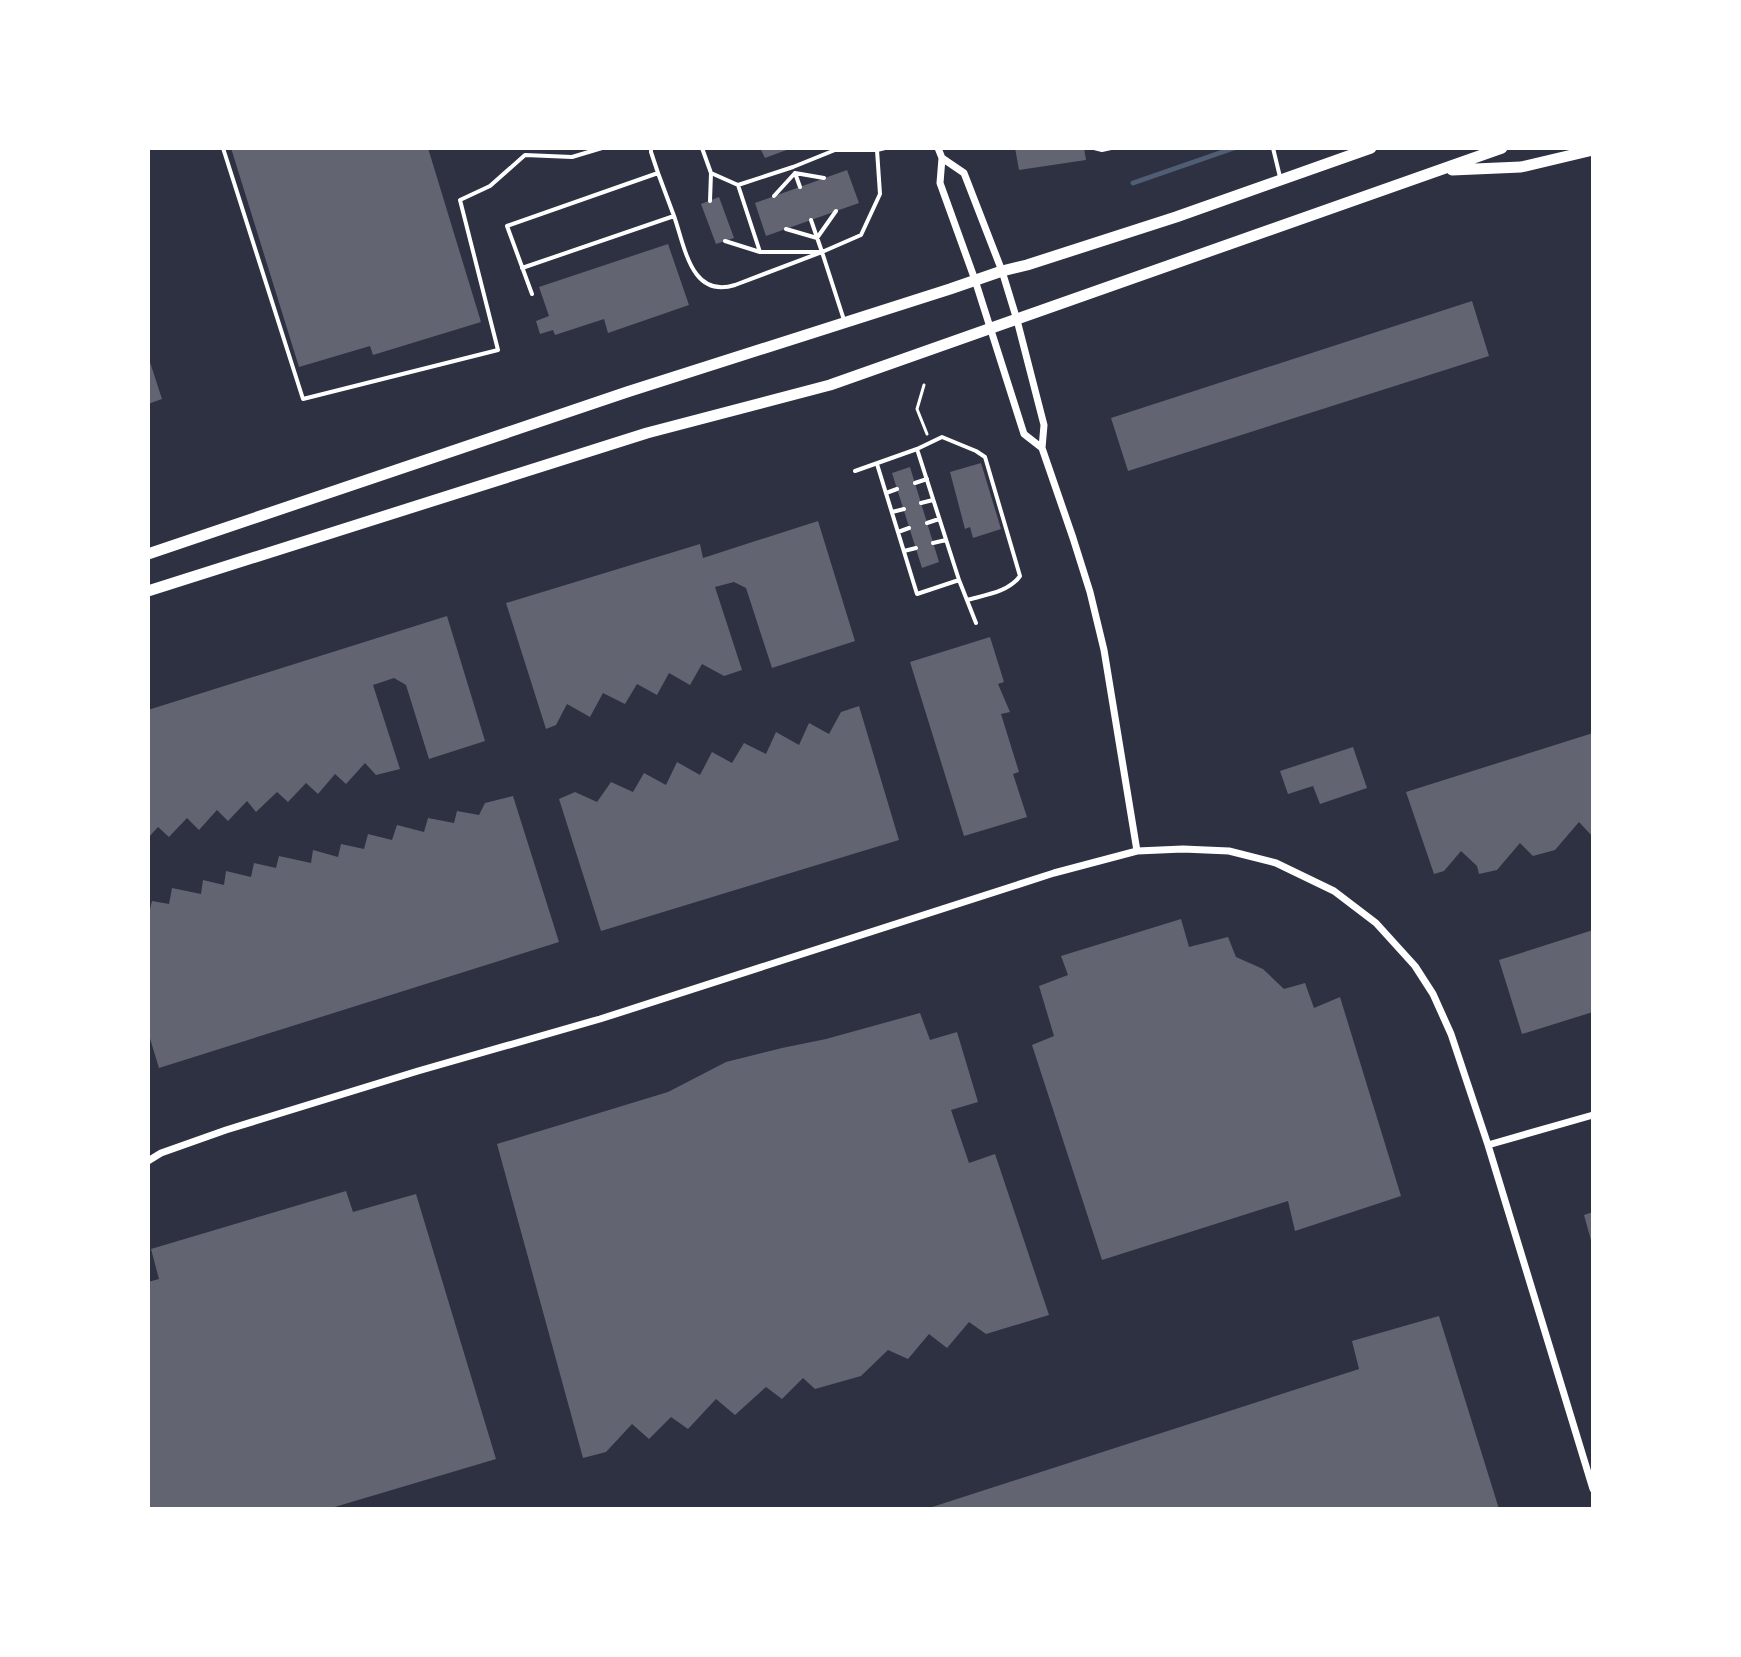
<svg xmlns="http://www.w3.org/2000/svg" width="1741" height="1657" font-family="'Sofia Sans Condensed',sans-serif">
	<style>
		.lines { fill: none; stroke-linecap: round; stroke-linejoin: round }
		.stream { stroke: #4f5d75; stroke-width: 5 }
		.building { fill: #626471 }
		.path { stroke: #fff; stroke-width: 3 }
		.service { stroke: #fff; stroke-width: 4 }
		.minor { stroke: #fff; stroke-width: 7 }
		.primary { stroke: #fff; stroke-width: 11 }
	</style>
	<rect width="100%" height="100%" fill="#2d3142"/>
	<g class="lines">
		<!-- stream -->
		<path class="stream" d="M 1133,183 L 1234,148"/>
	</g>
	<!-- building -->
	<path class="building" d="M 231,148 L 428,148 L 481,322 L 373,355 L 370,346 L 299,367 Z
		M 760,148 L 792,148 L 765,158 Z
		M 1015,148 L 1084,148 L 1086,160 L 1019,170 Z
		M 847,170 L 859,203 L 766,236 L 755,203 Z
		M 719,197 L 734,238 L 716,244 L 701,204 Z
		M 668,244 L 689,305 L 608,333 L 604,319 L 555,335 L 553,330 L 540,334 L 536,321 L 549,316 L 539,287 Z
		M 1472,301 L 1489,356 L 1128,471 L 1111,418 Z
		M 148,356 L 162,399 L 148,404 Z
		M 981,463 L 1001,529 L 973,538 L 970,527 L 965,529 L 950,472 Z
		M 910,467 L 939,562 L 922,568 L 892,473 Z
		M 818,521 L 855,641 L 772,668 L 746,588 L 734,582 L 715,587 L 742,670 L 724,676 L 702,664 L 690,685 L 669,673 L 657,695 L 637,684 L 625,704 L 603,693 L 590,717 L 567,704 L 556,725 L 546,729 L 506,603 L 700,544 L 703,558 Z
		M 447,616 L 485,741 L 429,759 L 406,685 L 394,678 L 373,685 L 400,769 L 376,775 L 365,763 L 346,784 L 335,774 L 318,794 L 306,783 L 288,802 L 277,792 L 256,812 L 247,801 L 228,821 L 217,810 L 199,830 L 187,818 L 169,837 L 158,827 L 148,838 L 148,710 Z
		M 990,637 L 1004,682 L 998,684 L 1010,712 L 1001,714 L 1019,772 L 1013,774 L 1027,817 L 964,836 L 910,662 Z
		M 859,706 L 899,840 L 601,931 L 559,799 L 575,792 L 597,802 L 611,782 L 633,792 L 644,773 L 666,785 L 677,762 L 700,775 L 712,752 L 732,763 L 744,743 L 766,754 L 776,732 L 799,745 L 809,723 L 829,734 L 841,712 Z
		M 1593,733 L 1593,837 L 1579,822 L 1555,850 L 1533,856 L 1520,843 L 1497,870 L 1479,874 L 1477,866 L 1461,851 L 1444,871 L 1434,874 L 1406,792 Z
		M 1353,747 L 1367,788 L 1320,804 L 1313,786 L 1288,794 L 1280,771 Z
		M 513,796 L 559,942 L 159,1068 L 148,1032 L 148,917 L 152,901 L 169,904 L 172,888 L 201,894 L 203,880 L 224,885 L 226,871 L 251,877 L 254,863 L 276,868 L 279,856 L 311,863 L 313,850 L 338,857 L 341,844 L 364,849 L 368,834 L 392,840 L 397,825 L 424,832 L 428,818 L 454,823 L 457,811 L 479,815 L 485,803 Z
		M 1181,919 L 1189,947 L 1228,937 L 1236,957 L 1263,969 L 1284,989 L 1305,983 L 1314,1008 L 1340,997 L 1401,1196 L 1295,1231 L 1288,1201 L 1102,1260 L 1032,1045 L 1054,1036 L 1039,986 L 1068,975 L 1061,956 Z
		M 1593,930 L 1593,1012 L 1522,1034 L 1499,960 Z
		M 920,1013 L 930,1040 L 957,1032 L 978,1102 L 951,1110 L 969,1163 L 995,1154 L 1049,1315 L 986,1334 L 969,1322 L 947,1348 L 929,1334 L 908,1359 L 888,1350 L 861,1376 L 815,1389 L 803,1378 L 782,1399 L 766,1387 L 735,1415 L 716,1399 L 688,1429 L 671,1417 L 649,1439 L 632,1424 L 606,1452 L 583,1458 L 497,1144 L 668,1092 L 726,1062 L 782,1048 L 826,1039 Z
		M 346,1191 L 353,1212 L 416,1194 L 496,1459 L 328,1509 L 148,1509 L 148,1282 L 159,1279 L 151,1249 Z
		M 1593,1212 L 1593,1244 L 1592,1244 L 1584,1215 Z
		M 1439,1316 L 1499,1509 L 926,1509 L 1359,1369 L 1352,1341 Z"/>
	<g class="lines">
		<!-- path -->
		<path class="path" d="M 924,385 L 917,409 L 927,434"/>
		<!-- service -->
		<path class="service" d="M 223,148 L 303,399 L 498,350 L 460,200 L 490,186 L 525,155 L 572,157 L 602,148
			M 651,148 L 651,152 L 658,173
			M 702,148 L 711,173 L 738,185
			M 1094,148 L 1102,150 L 1111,148
			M 1273,148 L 1280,177
			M 795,173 L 800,187
			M 774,196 L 795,173 L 824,178
			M 710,201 L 711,173
			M 811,220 L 822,252
			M 786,229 L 817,238 L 836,211
			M 725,241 L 760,252
			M 819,252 L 760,252 L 738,185 L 793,167 L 835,150 L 877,150 L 877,148
			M 522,268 L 674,216 C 685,247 691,299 735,285 L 822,252
			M 532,294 L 507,226 L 658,173 L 674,216
			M 844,320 L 822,252 L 861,235 L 880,194 L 877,150 L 885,148
			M 917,449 L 942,437 L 976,451 L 985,457 L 1020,576 C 1009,592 985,595 967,600
			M 877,464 L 917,594 L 959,580
			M 855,471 L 917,449 L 959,580 L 976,623
			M 915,483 L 927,479
			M 886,493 L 897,489
			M 921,503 L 933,500
			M 892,512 L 904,509
			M 927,523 L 939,519
			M 898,532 L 909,528
			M 933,543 L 946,540
			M 904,551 L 916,548"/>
		<!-- minor -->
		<path class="minor" d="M 938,148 L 942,158 L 940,183 L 975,280 L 1024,434 L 1042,448
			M 942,158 L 964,173 L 1002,271 L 1017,320 L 1044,425 L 1042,448 L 1073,538 L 1090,592 L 1104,650 L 1137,851
			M 1488,1145 L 1593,1115
			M 148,1161 L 161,1153 L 226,1130 L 418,1071 L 600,1019 L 1054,873 L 1137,851 L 1183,849 L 1229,851 L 1276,863 L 1334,891 L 1376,923 L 1415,966 L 1433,994 L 1451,1034 L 1488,1145 L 1593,1489"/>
		<!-- primary -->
		<path class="primary" d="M 1452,170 L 1521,167 L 1593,150
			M 148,554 L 627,392 L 950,289 L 1002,271 L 1027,265 L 1176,217 L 1371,148
			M 148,591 L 647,433 L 830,385 L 1502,148"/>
	</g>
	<!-- border -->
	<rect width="1741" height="1657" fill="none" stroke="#ffffff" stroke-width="300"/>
</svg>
